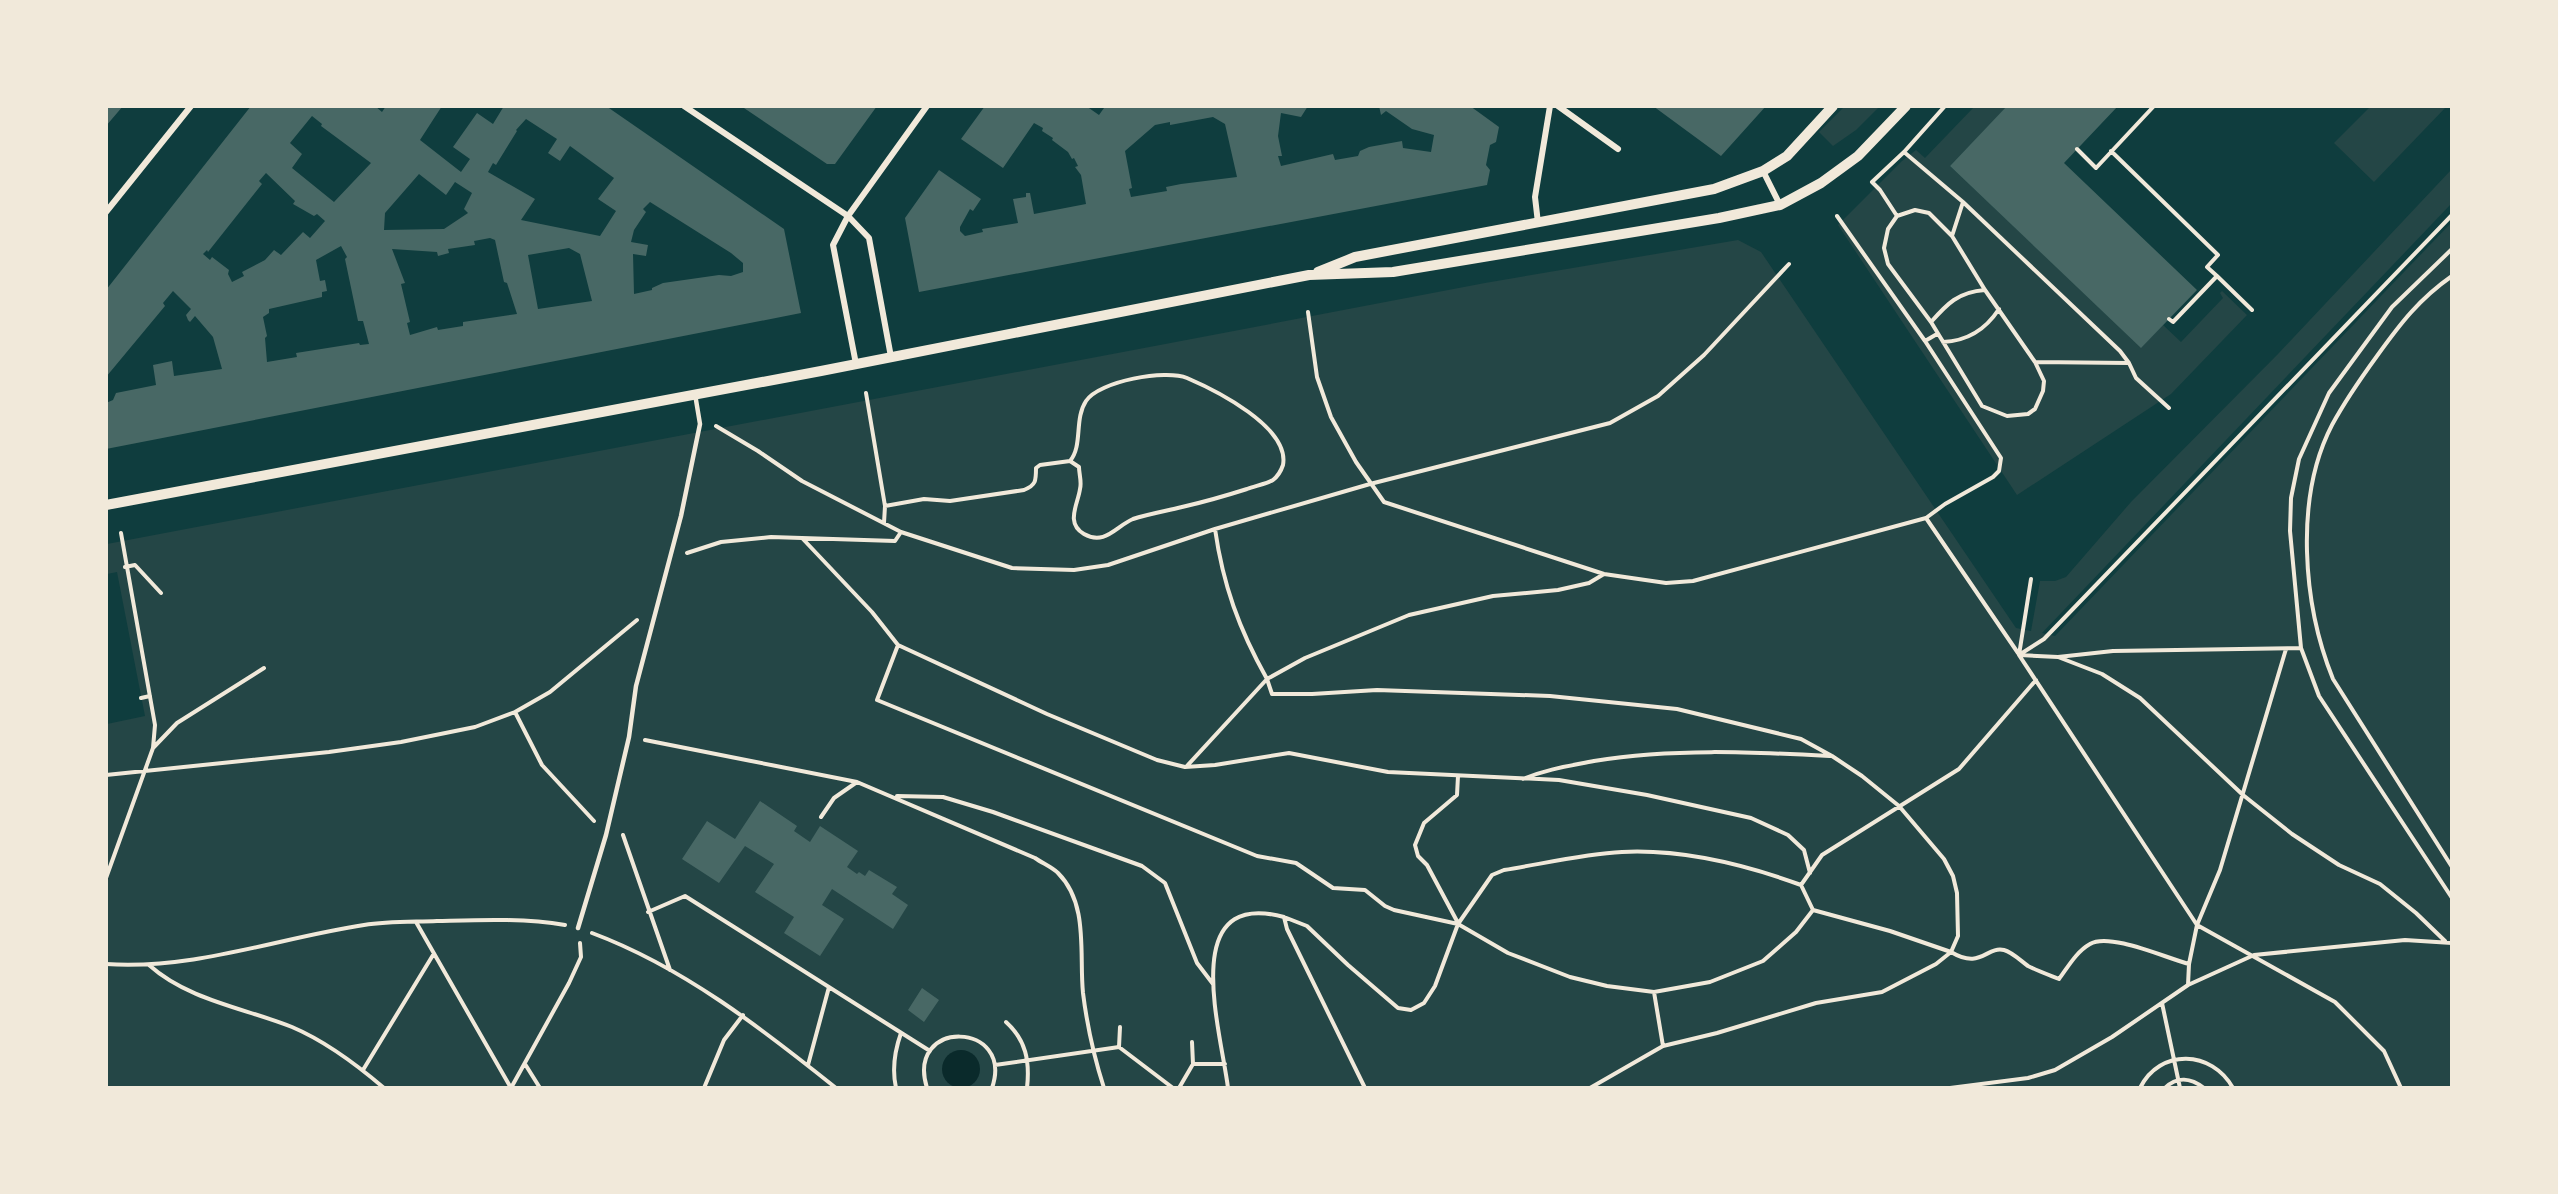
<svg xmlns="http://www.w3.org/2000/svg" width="2558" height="1194" font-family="'Libre Baskerville',serif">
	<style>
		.green { fill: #244646 }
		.water { fill: #0a2a2b }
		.building { fill: #486865; fill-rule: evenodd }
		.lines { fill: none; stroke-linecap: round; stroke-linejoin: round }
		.path { stroke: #f1e9da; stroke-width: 4 }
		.service { stroke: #f1e9da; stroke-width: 4.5 }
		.minor { stroke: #f1e9da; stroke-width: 6 }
		.tertiary { stroke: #f1e9da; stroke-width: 10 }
	</style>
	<rect width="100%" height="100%" fill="#0f3d3e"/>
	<!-- green -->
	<path class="green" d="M 1844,107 L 1879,107 L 1856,130 L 1833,146 L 1819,132 Z
		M 1974,107 L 2007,107 L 1950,166 L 2141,347 L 2163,325 L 2181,342 L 2223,298 L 2220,293 L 2222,291 L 2247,315 L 2171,394 L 2017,495 L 1838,225 L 1902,161 L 1916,150 L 1925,158 Z
		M 2370,107 L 2370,106 L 2446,107 L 2374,182 L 2334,143 Z
		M 2451,170 L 2451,204 L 2042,633 L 2055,636 L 2451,223 L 2451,1087 L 107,1087 L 107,724 L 145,716 L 117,572 L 107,574 L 107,544 L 1160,345 L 1485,283 L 1738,240 L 1761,252 L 2016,628 L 2031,631 L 2040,581 L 2055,581 L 2066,577 L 2131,502 L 2278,354 Z"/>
	<!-- water -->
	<path class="water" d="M942 1069a19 19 0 1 1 38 0a19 19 0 1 1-38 0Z"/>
	<!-- building -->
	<path class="building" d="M 106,106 L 123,106 L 106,126 Z
		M 251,106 L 375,106 L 382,112 L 386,106 L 442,106 L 420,140 L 461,172 L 470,159 L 453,147 L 477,113 L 493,124 L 504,106 L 606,106 L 784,229 L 801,313 L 106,449 L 106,403 L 113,400 L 116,393 L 156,385 L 153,365 L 172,361 L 174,376 L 222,369 L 213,337 L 195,316 L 190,322 L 188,320 L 186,315 L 191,309 L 173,291 L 163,303 L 165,306 L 106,377 L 106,290 ZM 312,116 L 322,124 L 321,126 L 371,163 L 334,202 L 292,168 L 302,154 L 290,143 ZM 526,119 L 557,139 L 548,153 L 560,161 L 570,146 L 614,178 L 598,199 L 616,211 L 600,236 L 521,220 L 535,199 L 488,172 L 493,163 L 496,165 L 517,131 L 516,130 ZM 266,173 L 295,201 L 293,204 L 314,216 L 317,214 L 325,221 L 310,238 L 303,232 L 281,255 L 274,250 L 265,260 L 242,272 L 244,276 L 232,282 L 228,274 L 229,270 L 212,257 L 210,260 L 203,254 L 207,250 L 208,252 L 262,184 L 259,181 ZM 419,174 L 446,195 L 455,182 L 472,193 L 464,209 L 468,213 L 444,229 L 384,230 L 385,213 ZM 650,202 L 731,253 L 743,263 L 743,272 L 731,276 L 719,275 L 663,283 L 652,288 L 652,290 L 634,294 L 633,254 L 646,256 L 648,245 L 631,242 L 634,230 L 646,212 L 643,209 ZM 490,238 L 495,240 L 504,282 L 507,283 L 517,314 L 463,322 L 463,326 L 438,330 L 437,327 L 410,335 L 407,323 L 410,322 L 401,284 L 405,283 L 392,249 L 437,252 L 438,256 L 449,253 L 448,249 L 475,245 L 474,241 ZM 341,246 L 347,257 L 345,259 L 358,321 L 363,321 L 369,344 L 360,345 L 359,343 L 296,353 L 297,357 L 267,362 L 265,338 L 267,336 L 263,317 L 269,313 L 269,309 L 322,297 L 322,292 L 327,291 L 325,280 L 320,281 L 316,260 ZM 569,248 L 580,254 L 592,301 L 538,309 L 528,255 Z
		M 741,106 L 877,106 L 835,164 L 827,164 Z
		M 985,106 L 1086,106 L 1099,115 L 1104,108 L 1102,106 L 1308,106 L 1301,117 L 1281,113 L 1278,136 L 1282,156 L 1278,156 L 1281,166 L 1333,154 L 1335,160 L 1358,156 L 1360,151 L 1369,147 L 1402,141 L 1403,148 L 1431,152 L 1434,135 L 1412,129 L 1386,111 L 1381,115 L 1379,106 L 1470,106 L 1499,127 L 1496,142 L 1490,145 L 1486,165 L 1490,170 L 1487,185 L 919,292 L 905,218 L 939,170 L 981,199 L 973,211 L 970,209 L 960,227 L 960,231 L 965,236 L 983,232 L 982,229 L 1018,223 L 1013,199 L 1026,197 L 1026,193 L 1030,193 L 1034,214 L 1086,204 L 1081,175 L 1075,167 L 1078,166 L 1074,158 L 1072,159 L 1068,152 L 1052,140 L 1053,138 L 1042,131 L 1043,128 L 1034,123 L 1003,168 L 961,139 ZM 1213,117 L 1225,124 L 1237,177 L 1181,184 L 1166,187 L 1167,191 L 1131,197 L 1129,189 L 1132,188 L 1125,151 L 1155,125 L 1170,122 L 1170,125 Z
		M 1653,106 L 1766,106 L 1721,156 Z
		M 2007,106 L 2118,106 L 2064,163 L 2197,290 L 2141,348 L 1950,166 Z
		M 760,801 L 797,826 L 794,831 L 810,842 L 820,826 L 858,851 L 847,867 L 857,874 L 859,872 L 865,876 L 869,870 L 897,887 L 892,894 L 908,905 L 893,929 L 832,889 L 822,905 L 844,919 L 820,956 L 784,933 L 794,917 L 755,892 L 774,864 L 745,846 L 719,883 L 682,859 L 707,821 L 735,839 Z
		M 922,988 L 939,1000 L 924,1022 L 908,1010 Z"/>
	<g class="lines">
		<!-- path -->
		<path class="path" d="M 2077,149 L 2096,168 L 2154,106
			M 2111,151 L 2218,255 L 2207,267 L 2217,276
			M 1904,152 L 1963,202 L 2120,351 L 2129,363 L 2136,378 L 2169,408
			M 1915,210 L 1929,213 L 1952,236 L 1985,290 L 2035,362 L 2044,381 L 2043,391 L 2035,409 L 2028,414 L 2007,416 L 1982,406 L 1931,322 L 1888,264 L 1884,248 L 1888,229 L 1897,216 Z
			M 1897,216 L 1880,190 L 1872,182 L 1904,152 L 1945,106
			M 1952,236 L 1963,202
			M 2452,249 L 2392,307 L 2329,393 L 2299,459 L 2291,498 L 2290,531 L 2301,648 L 2319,696 L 2452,898
			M 2452,276 C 2419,299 2400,324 2377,356 C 2361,378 2345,401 2332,425 C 2294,498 2303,605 2333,679 L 2452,867
			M 1308,312 L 1317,377 L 1331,417 L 1356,462 L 1384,502 L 1604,574 L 1666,583 L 1693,581 L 1926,518 L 1945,504 L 1993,477 L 1999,471 L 2001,458 L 1925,341 L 1837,216
			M 2169,319 L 2173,322 L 2217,276 L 2252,310
			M 1931,322 C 1947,304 1958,292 1985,290
			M 1925,341 L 1937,334
			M 1943,342 C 1967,341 1986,329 1999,309
			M 2035,362 L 2129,363
			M 866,393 L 885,506 L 884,523
			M 716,426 L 758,451 L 802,481 L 901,532 L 1012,568 L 1074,570 L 1108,565 L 1215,529 L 1370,484 L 1610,423 L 1658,396 L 1704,355 L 1789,264
			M 885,506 L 924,499 L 950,501 L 1024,490 C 1036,485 1036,481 1036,468 L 1040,465 L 1070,461 L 1079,467 C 1079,474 1082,482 1080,489 C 1078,504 1065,523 1084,534 C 1105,546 1116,526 1133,519 C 1148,514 1166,511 1182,507 C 1204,502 1225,496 1247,489 C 1255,486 1266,484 1273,480 C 1278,476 1281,471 1283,465 C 1290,427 1215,390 1187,378 C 1166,369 1099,381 1086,401 C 1074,419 1083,446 1070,461
			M 1926,518 L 2018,653
			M 802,538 L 872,612 L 898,645 L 1047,714 L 1157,760 L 1185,767 L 1215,765 L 1289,753 L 1388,772 L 1559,780 L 1647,795 L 1751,818 L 1788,835 L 1804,850 L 1810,873
			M 687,553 L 721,542 L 771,537 L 895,541 L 901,532
			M 125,567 L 135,565 L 161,593
			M 1604,574 L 1589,583 L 1558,590 L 1493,596 L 1409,615 L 1305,658 L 1267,679 L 1272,694 L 1312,694 L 1377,690 L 1550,696 L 1677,709 L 1801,739 L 1832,756 L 1862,776 L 1899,806 L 1944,859 L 1953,876 L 1957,893 L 1958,936 L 1951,952 L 1936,964 L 1882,992 L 1816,1003 L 1717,1033 L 1663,1046
			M 2031,579 L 2019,655 L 2197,925 L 2335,1002 L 2384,1051 L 2401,1088
			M 898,645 L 877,700 L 1257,856 L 1296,863 L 1333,888 L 1365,890 L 1385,906 L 1394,910 L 1458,924 L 1508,953 L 1570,977 L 1607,986 L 1654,992 L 1710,982 L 1763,961 L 1796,932 L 1813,910
			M 2019,655 L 2044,639 L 2452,215
			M 2020,655 L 2058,657 L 2113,651 L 2301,648
			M 2058,657 L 2102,674 L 2140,698 L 2243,795 L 2292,834 L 2339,865 L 2380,884 L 2416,913 L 2445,941
			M 141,698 L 150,696
			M 515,712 L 542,765 L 594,821
			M 645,740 L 857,782 L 1035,858 C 1042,863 1052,867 1058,873 C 1089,904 1079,954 1083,993 C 1087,1025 1094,1057 1104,1088
			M 153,748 L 177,723 L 264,668
			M 1186,767 L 1267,679 C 1239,629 1223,585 1215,529
			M 106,775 L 329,752 L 401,742 L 475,727 L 515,712 L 550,692 L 637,620
			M 1523,779 C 1547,769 1569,766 1594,761 C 1673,748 1751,752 1831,756
			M 897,796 L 943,797 L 993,812 L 1142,866 L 1165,883 L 1197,963 L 1213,984
			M 821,817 L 834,798 L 857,782
			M 623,835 L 670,970
			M 106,878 L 153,748 L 155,725 L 121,533
			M 1801,885 L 1822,855 L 1959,769 L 2036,680
			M 1813,910 L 1890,931 L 1951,952 C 1981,970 1986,946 2004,950 C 2012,952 2021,961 2028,966 C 2038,971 2049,975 2059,979 C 2068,967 2076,952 2090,944 C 2109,932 2166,958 2189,964
			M 648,912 L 685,896 L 930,1051
			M 1284,917 L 1307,926 L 1348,965 L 1398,1008 L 1411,1010 L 1424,1003 L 1435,986 L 1458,924 L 1492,875 L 1504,870 C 1542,864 1583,854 1622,852 C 1681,849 1746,865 1801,885 L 1813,910
			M 416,922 L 511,1088
			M 1458,923 L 1427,865 L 1418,856 L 1415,845 L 1424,823 L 1457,795 L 1458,776
			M 592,933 C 683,967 761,1028 836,1088
			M 106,964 C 195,970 278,938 364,925 C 388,921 413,922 437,921 C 480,920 523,918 565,925
			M 149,965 C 188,1000 244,1008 292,1027 C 325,1041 356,1064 384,1088
			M 2188,985 L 2189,964 L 2197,925 L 2220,870 L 2286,649
			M 2162,1003 L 2180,1088
			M 1006,1022 C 1026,1040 1030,1061 1027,1088
			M 1119,1047 L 1120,1027
			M 525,1064 L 540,1088
			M 1193,1064 L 1225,1064
			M 808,1065 L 829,987
			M 995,1065 L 1119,1047 L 1173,1088
			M 363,1070 L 433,955
			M 511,1088 L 569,983 L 581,957 L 580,943
			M 704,1088 L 724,1040 L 743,1015
			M 896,1088 C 892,1070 895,1050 901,1033
			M 927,1088 C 905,1018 1015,1021 992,1088
			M 1179,1088 L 1193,1064 L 1192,1042
			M 1228,1088 C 1221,1031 1177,888 1284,917 L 1287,929 L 1365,1088
			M 1590,1088 L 1663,1046 L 1654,992
			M 1950,1088 L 2028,1078 L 2055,1070 L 2112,1037 L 2188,985 L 2254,955 L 2405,940 L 2452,943
			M 2140,1088 C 2160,1048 2212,1050 2233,1088
			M 2165,1088 C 2177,1076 2191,1078 2204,1088"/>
		<!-- service -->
		<path class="service" d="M 578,928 L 606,835 L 629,737 L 636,686 L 681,516 L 700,424 L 695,394"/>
		<!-- minor -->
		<path class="minor" d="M 684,106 L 848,216 L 869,238 L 891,357
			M 1558,106 L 1618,149
			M 1763,171 L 1780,205
			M 106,212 L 191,106
			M 1538,223 L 1535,197 L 1550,106
			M 856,364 L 833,245 L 848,216 L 927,106"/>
		<!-- tertiary -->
		<path class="tertiary" d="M 1318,272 L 1355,257 L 1714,189 L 1763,171 L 1787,156 L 1833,106
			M 106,505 L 821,371 L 1309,275 L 1393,272 L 1719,218 L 1780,205 L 1821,183 L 1858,156 L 1906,106"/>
	</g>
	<!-- border -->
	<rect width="2558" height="1194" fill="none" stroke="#f1e9da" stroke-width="216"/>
</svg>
